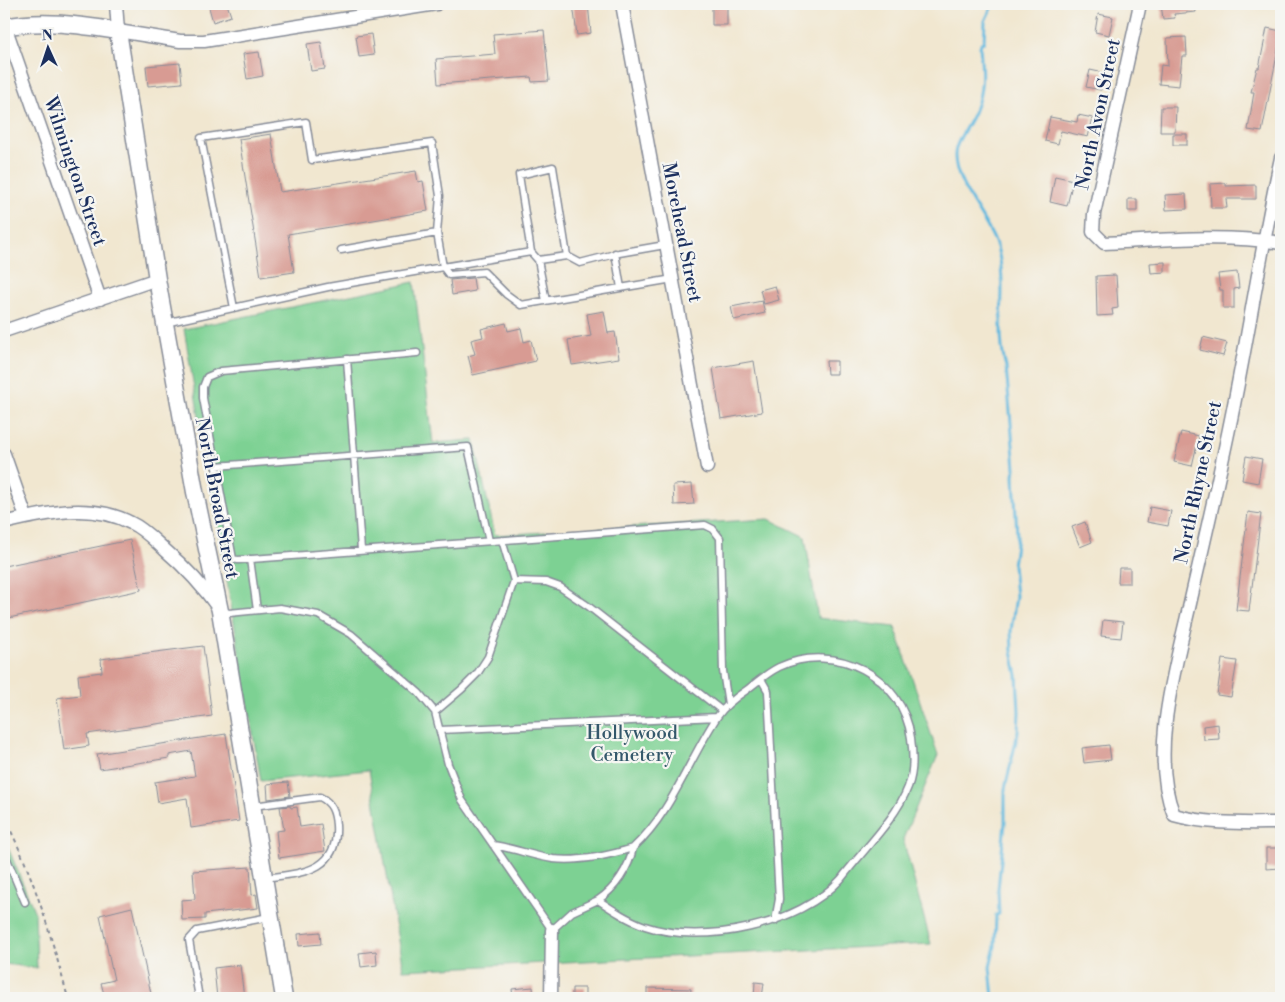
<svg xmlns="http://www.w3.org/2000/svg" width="1285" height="1002" font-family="'Libre Bodoni',serif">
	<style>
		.green { fill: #7dd193; stroke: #4c8078 }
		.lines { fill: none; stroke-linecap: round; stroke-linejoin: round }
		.stream { stroke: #62b9df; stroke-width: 3 }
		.building { fill: #d89b93 }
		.service-casing { stroke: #868b97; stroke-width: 9 }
		.minor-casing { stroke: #868b97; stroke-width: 15 }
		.tertiary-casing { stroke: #868b97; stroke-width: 19 }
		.path { stroke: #868b97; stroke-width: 2; stroke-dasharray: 4 4; stroke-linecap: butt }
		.service { stroke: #fff; stroke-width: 6 }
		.minor { stroke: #fff; stroke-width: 12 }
		.tertiary { stroke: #fff; stroke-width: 16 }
		.labels { text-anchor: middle; stroke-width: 4.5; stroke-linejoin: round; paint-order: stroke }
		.street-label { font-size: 19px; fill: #1b2f5e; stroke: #f6f6f2 }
		.park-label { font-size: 19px; fill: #34586b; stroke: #f6f6f2 }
	</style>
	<rect width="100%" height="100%" fill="#f6f6f2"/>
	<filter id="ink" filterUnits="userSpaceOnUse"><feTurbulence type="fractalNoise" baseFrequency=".02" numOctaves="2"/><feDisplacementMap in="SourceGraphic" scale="10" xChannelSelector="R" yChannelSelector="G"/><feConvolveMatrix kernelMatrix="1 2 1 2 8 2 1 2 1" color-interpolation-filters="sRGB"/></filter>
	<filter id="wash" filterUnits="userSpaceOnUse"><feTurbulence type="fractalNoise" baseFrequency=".0096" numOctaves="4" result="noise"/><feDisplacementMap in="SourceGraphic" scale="20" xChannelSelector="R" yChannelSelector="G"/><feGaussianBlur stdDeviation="1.12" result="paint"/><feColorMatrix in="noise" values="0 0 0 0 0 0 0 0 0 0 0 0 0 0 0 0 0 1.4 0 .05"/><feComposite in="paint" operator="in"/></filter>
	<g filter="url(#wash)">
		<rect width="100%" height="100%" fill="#f1e7d0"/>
		<!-- green -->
		<path class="green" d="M 414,282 L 433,443 L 474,440 L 495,535 L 769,519 L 805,537 L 818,618 L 895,627 L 938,755 L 903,839 L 931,944 L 403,970 L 369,770 L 261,781 L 184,329 Z
			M 4,838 L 35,913 L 37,968 L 4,964 Z"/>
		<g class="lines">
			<!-- stream -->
			<path class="stream" d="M 993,4 L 985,21 L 984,42 L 981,43 L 980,47 C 982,70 984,89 975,110 C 970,124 955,141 955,155 C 954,185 988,219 997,247 C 1009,287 994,328 1006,367 L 1015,468 L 1014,476 L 1017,537 L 1013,565 L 1016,596 L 1011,631 L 1012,651 L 1017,675 L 1019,712 L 1018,732 L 1005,789 L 1005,823 L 998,889 L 999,914 L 996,915 L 995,946 L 990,967 L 993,998"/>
		</g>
		<g id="blocks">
			<!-- building -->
			<path class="building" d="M 208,4 L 227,4 L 231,16 L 213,22 Z
				M 573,4 L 588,4 L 591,33 L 577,35 Z
				M 712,4 L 727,4 L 727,25 L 712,25 Z
				M 1161,4 L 1195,4 L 1196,12 L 1174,14 L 1175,18 L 1163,19 Z
				M 1098,14 L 1113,17 L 1109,35 L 1095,32 Z
				M 1267,28 L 1281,31 L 1281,34 L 1262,132 L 1248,130 L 1254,92 L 1251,92 L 1257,68 L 1259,68 Z
				M 544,30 L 549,81 L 532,82 L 531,77 L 438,84 L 436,59 L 495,54 L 493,34 Z
				M 371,34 L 374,55 L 359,57 L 356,36 Z
				M 1186,37 L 1187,56 L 1182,56 L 1179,86 L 1159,84 L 1161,65 L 1168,66 L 1167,38 Z
				M 321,42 L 325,69 L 311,71 L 307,44 Z
				M 259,52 L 263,76 L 247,79 L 243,54 Z
				M 180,63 L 182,83 L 148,86 L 146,66 Z
				M 1090,70 L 1104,73 L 1101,90 L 1086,87 Z
				M 1161,107 L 1176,107 L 1175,132 L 1160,132 Z
				M 1078,115 L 1093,118 L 1088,137 L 1061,131 L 1058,144 L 1045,141 L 1050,117 L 1077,122 Z
				M 271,134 L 280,192 L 416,171 L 418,182 L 423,181 L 428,211 L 288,234 L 294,272 L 261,277 L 239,139 Z
				M 1173,134 L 1187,134 L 1187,145 L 1173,145 Z
				M 1055,176 L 1073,180 L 1067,206 L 1050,202 Z
				M 1226,183 L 1226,186 L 1256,185 L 1256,199 L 1226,199 L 1227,208 L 1211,208 L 1210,184 Z
				M 1186,194 L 1187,209 L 1166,210 L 1165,195 Z
				M 1128,199 L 1137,199 L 1137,211 L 1128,211 Z
				M 1165,262 L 1165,272 L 1151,273 L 1150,263 Z
				M 1237,272 L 1239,288 L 1234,289 L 1234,308 L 1223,308 L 1223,290 L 1220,290 L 1218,274 Z
				M 1116,275 L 1118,308 L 1112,309 L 1113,315 L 1097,316 L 1096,276 Z
				M 473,278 L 475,291 L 452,295 L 450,280 Z
				M 775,286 L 779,300 L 764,304 L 760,290 Z
				M 762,301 L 765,313 L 734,320 L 731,307 Z
				M 604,311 L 608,333 L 615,332 L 619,358 L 572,365 L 568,340 L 591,336 L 587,314 Z
				M 506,323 L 508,331 L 521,328 L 524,342 L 531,340 L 536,361 L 473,375 L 468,356 L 475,354 L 471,340 L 483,337 L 481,329 Z
				M 1203,337 L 1227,343 L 1223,356 L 1200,350 Z
				M 754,361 L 762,412 L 721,419 L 713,368 Z
				M 826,361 L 837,361 L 837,374 L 827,374 Z
				M 1181,432 L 1199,436 L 1192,466 L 1174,462 Z
				M 1246,456 L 1262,459 L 1258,483 L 1242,480 Z
				M 692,484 L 694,504 L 674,505 L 673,485 Z
				M 1150,507 L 1171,511 L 1168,526 L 1147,522 Z
				M 1248,512 L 1261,514 L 1249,611 L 1236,610 Z
				M 1085,522 L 1092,542 L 1080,547 L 1072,527 Z
				M 130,540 L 141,590 L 4,619 L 4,566 Z
				M 1119,568 L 1130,568 L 1130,583 L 1118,583 Z
				M 1103,620 L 1123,622 L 1121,638 L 1101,636 Z
				M 203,646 L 212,716 L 87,734 L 89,746 L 64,750 L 57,698 L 80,695 L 78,675 L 102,672 L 101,659 Z
				M 1222,659 L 1237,661 L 1231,697 L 1217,695 Z
				M 1218,724 L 1219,739 L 1204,740 L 1203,726 Z
				M 226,734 L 239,821 L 191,828 L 187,798 L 158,803 L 155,782 L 195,776 L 191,751 L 169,755 L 169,758 L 100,769 L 97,754 Z
				M 1109,745 L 1111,760 L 1084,763 L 1082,748 Z
				M 288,782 L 290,796 L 268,799 L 267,784 Z
				M 290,806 L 291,808 L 297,807 L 300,827 L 321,824 L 325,851 L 279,858 L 276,831 L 284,830 L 280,807 Z
				M 1266,848 L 1281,848 L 1281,868 L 1266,869 Z
				M 250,867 L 252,895 L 256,894 L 258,908 L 205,914 L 205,919 L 182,920 L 181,900 L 195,899 L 193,871 Z
				M 132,907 L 152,998 L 105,998 L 101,983 L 114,980 L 100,915 Z
				M 320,932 L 321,944 L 299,946 L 298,934 Z
				M 376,951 L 377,965 L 361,967 L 359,953 Z
				M 240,965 L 244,998 L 217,998 L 214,968 Z
				M 755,982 L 764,983 L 762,998 L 754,998 Z
				M 533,987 L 534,998 L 513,998 L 512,989 Z
				M 572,988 L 585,988 L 585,998 L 572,998 Z
				M 647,988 L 691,989 L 690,998 L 647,998 Z"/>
		</g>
	</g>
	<g filter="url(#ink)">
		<use href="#blocks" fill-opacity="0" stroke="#868b97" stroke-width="1"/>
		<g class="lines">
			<!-- service casing -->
			<g class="service-casing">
				<path id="service" d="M 341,250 L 437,233
					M 615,253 L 621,288
					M 567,256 L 553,167 L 519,175 L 531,252 L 538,260 L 567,256 L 580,263 L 619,253 L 665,245
					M 538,260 L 546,301
					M 234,308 L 201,138 L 306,122 L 312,160 L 432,143 L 440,196 L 437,233 L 443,267 L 531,252
					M 165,323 L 328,287 L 443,267 L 449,275 L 484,272 L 506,294 L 521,305 L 673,279
					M 417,353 L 221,371 L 207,377 L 203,387 L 203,398 L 233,559 L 238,560 L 705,525 L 713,529 L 720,538 L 723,671 L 728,704
					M 347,359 L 361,550
					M 216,466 L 468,447 L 489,541
					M 250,559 L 257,610
					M 514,581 L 546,582 L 560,587 L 588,606 L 721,710
					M 222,611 L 229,613 L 280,608 L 318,615 L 351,634 L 419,693 L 435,712 L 448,764 L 462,800 L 552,930 L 572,912 L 598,900 C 613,910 628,920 645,926 C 703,946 800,925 841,879 C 862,851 896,819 908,787 C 914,773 913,753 911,738 C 903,676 836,641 779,667 C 767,673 758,681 748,689 C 736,697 725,705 717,717 L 440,730
					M 761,679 L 768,691 L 779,899 L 775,921
					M 435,712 L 462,689 L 477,674 L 488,657 L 514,581 L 502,540
					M 253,806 L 320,797 C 332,803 335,812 336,825 C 339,872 301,873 265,878
					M 493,845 C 513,848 533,856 553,859 C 580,862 607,856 633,848
					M 4,852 L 25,902
					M 598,900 C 615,889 629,868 633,848 C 672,812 688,761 717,717
					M 199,998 L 189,940 L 197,931 L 269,917"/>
			</g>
			<!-- minor casing -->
			<g class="minor-casing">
				<path id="minor" d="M 116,4 L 118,31 L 180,41 L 204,41 L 436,4
					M 622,4 L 707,467
					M 1140,4 L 1094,214 L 1093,232 L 1104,243 C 1162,240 1223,234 1281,243
					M 5,26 L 100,299
					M 1281,158 C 1261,248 1248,339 1229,429 C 1217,486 1204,543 1191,599 C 1177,663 1148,752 1174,815 C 1209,825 1245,823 1281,823
					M 4,331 L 157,279
					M 4,454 L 26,517
					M 4,523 C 46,513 91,502 131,523 C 144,529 154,540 164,549 C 185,567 203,586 219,609
					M 551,998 L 552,930"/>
			</g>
			<!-- tertiary casing -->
			<g class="tertiary-casing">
				<path id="tertiary" d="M 4,27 C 42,19 80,25 118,31 L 157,279 L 195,492 L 220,611 L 284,998"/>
			</g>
			<!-- path -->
			<path class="path" d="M 4,817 C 34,875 51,936 68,998"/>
			<!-- service -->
			<use href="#service" class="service"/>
			<!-- minor -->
			<use href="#minor" class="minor"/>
			<!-- tertiary -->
			<use href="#tertiary" class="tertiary"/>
		</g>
	</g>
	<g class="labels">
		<!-- street labels -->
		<g class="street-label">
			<text transform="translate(1097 114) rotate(-78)" y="7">North Avon Street</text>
			<text transform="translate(76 171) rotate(71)" y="7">Wilmington Street</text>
			<text transform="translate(683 232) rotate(79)" y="7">Morehead Street</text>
			<text transform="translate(1197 482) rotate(-78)" y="7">North Rhyne Street</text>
			<text transform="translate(218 498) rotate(79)" y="7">North Broad Street</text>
		</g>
		<!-- park labels -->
		<g class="park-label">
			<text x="632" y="739">Hollywood<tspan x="632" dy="22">Cemetery</tspan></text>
		</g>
	</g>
	<!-- margin -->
	<rect width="1285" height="1002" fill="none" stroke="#f6f6f2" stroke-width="20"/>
	<!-- north arrow -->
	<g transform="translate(48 48) rotate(357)" stroke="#f6f6f2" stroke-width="4" paint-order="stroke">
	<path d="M0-4L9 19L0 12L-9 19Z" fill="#1b2f5e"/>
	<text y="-8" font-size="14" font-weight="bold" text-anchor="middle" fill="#1b2f5e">N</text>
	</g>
</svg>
